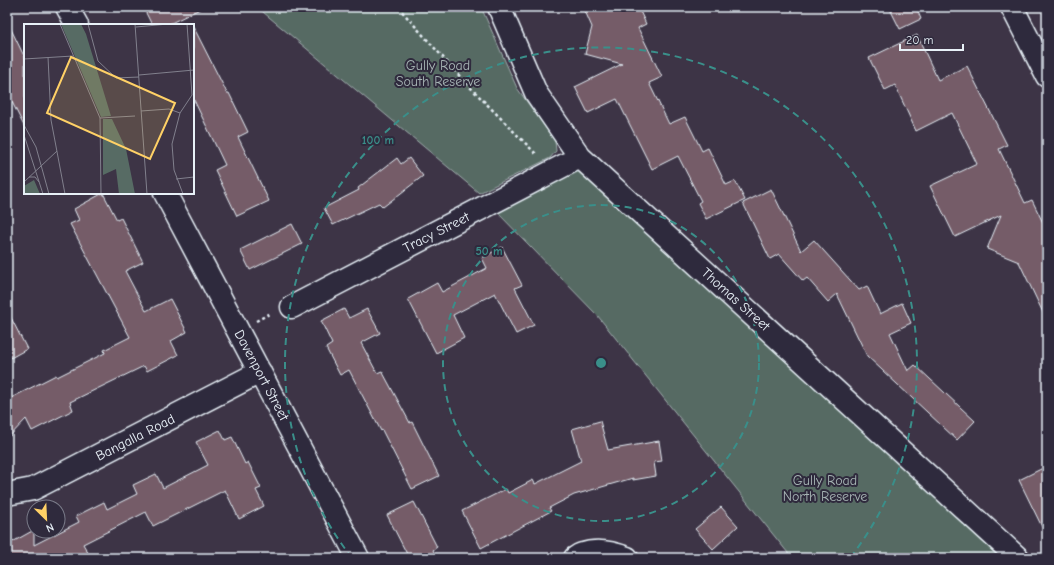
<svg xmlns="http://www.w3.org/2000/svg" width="1054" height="565" font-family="'Comic Neue',sans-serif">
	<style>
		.green { fill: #576b64; stroke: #a0aeae }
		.building { fill: #745c68; stroke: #e8f1f8 }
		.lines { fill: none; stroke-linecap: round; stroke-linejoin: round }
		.minor-casing { stroke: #e8f1f8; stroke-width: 25 }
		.path { stroke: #e8f1f8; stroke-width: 2.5; stroke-dasharray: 3 3; stroke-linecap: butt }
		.minor { stroke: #2f2a3d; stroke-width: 22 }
		.ring { fill: none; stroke: #3a8f8a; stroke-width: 2; stroke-dasharray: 7 5 }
		.labels { text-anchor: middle; stroke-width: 4; stroke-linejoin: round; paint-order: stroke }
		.park-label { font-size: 14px; fill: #a7b5b5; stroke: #2f2a3d }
		.street-label { font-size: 14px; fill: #e8f1f8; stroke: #2f2a3d }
		.inset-road { fill: none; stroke: #81808d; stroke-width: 1 }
		.view { fill: #ffd166; fill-opacity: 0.15; stroke: #ffd166; stroke-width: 2 }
		.inset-edge { fill: none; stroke: #e8f1f8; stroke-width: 2 }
		.centre { fill: #3a8f8a; stroke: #2f2a3d; stroke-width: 2 }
		.ring-label { font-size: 12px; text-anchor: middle; font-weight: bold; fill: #3a8f8a; stroke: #2f2a3d; stroke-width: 4; stroke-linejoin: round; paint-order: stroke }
	</style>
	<rect width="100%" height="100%" fill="#3d3446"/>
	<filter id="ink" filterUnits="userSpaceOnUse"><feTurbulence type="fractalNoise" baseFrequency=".025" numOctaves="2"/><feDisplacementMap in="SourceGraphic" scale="8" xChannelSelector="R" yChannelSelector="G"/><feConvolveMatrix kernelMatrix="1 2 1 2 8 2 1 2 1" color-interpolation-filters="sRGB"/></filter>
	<g filter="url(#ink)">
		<!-- green -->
		<path class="green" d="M 257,7 L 481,7 L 517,88 L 555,141 L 556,151 L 550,158 L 479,193 Z
			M 580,169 L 1004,558 L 792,558 L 597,315 L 497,212 Z"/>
		<!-- building -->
		<path class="building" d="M 143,7 L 204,7 L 167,25 L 152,25 Z
			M 594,7 L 638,7 L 646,24 L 638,28 L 662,77 L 649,83 L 669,124 L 685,117 L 702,151 L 708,148 L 726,185 L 735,181 L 745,200 L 706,219 L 698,203 L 701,201 L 678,156 L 652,169 L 617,99 L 588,113 L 575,87 L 622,64 L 585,54 L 592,27 L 585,11 Z
			M 889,7 L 916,7 L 921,19 L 900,29 Z
			M 7,21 L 25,58 L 25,128 L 7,92 Z
			M 193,26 L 227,93 L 229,93 L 248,132 L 238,137 L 269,201 L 237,216 L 215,170 L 225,165 L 193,98 Z
			M 917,35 L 938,80 L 967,66 L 1007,145 L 999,149 L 1025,203 L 1032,200 L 1047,231 L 1047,321 L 1019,262 L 987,249 L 1001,215 L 955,237 L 930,186 L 977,164 L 952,113 L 916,131 L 895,85 L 885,90 L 869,58 Z
			M 397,158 L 401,164 L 409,158 L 423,176 L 383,207 L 379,203 L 333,225 L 324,208 L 359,190 L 358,188 Z
			M 771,189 L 801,251 L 814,240 L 859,290 L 867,286 L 880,314 L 902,303 L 911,323 L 890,333 L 908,371 L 915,365 L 975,421 L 957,440 L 867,356 L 837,294 L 828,302 L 807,278 L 803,281 L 779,254 L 770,259 L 743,203 Z
			M 103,193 L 117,220 L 121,218 L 143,262 L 125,271 L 146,311 L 170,299 L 187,332 L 171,341 L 178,355 L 147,371 L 144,366 L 70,402 L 73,410 L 32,431 L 26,419 L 7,439 L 7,400 L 56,375 L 57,377 L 105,353 L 104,350 L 130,337 L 70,224 L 79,220 L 74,209 Z
			M 292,224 L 302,244 L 250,270 L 240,250 Z
			M 502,247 L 522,285 L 515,288 L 534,325 L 516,334 L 495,293 L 453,315 L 464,338 L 436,353 L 408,299 L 437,283 L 442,292 L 487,268 L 482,258 Z
			M 344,309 L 349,318 L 367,309 L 380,333 L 361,343 L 377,373 L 382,371 L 410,423 L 412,422 L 439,476 L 412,489 L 382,430 L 381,431 L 349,370 L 340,375 L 326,348 L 332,344 L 321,321 Z
			M 7,310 L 27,349 L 7,360 Z
			M 600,421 L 608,450 L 659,441 L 662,461 L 654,462 L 656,476 L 633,480 L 633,478 L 574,495 L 549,508 L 551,511 L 481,548 L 462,511 L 506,489 L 508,493 L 533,480 L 535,484 L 581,461 L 572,429 Z
			M 220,430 L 225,440 L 232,437 L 245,464 L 248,462 L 261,488 L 256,490 L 264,506 L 239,519 L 225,490 L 153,526 L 146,512 L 83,544 L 91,558 L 7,558 L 7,545 L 34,530 L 34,545 L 79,522 L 76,516 L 104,502 L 107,509 L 137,494 L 133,485 L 156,474 L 163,488 L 208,465 L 196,442 Z
			M 1047,466 L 1047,537 L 1019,480 Z
			M 414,502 L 437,547 L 433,550 L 437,558 L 409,558 L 387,515 Z
			M 721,507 L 738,526 L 713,549 L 695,529 Z"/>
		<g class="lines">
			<!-- minor casing -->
			<g class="minor-casing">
				<path id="minor" d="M 67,7 L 77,25
					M 499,7 L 536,93 L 580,157 L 1018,558
					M 1012,7 L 1047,76
					M 165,193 L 358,558
					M 292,307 L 580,157
					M 7,494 L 33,489 L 260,372
					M 575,558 C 577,557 580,554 583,554 C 597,549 614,553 627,558"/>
			</g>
			<!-- path -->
			<path class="path" d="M 398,7 L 464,81 L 537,155
				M 256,321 L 271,313"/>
			<!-- minor -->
			<use href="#minor" class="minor"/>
		</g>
	</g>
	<!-- distance rings -->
	<g class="ring">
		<circle cx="601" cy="363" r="158"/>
		<path d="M352 558A316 316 0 1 1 850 558"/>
	</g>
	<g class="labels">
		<!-- park labels -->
		<g class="park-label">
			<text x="438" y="70">Gully Road<tspan x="438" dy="16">South Reserve</tspan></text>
			<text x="825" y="485">Gully Road<tspan x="825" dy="16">North Reserve</tspan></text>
		</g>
		<!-- street labels -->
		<g class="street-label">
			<text transform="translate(436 232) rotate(-27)" y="5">Tracy Street</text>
			<text transform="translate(736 299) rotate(42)" y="5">Thomas Street</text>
			<text transform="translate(262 375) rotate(62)" y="5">Davenport Street</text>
			<text transform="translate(135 437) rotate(-27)" y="5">Bangalla Road</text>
		</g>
	</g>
	<!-- overview -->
	<g transform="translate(24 24)">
		<rect width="170" height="170" fill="#3d3446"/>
		<path d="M 37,0 L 57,0 L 62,10 L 87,92 L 77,93 ZM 79,95 L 88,95 L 102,125 L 111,170 L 95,170 L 92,145 L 79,151 ZM 10,156 L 16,170 L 0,170 L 0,162 Z" fill="#576b64"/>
		<path class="inset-road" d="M 36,0 L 76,94 L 77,170M 64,0 L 74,37 L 92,54 L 115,53M 111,0 L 123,170M 112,3 L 144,0M 24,33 L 27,96 L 41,170M 0,35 L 49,32M 115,51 L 170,46M 117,87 L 145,85 L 156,89M 76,94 L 111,92M 0,101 L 12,123 L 25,170M 0,111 L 19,170M 5,153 L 11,153 L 15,158M 152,155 L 170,153M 0,158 L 33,127M 159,170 L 150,146 L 148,120 L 156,89 L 168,71 L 163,0"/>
		<path class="view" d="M 47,33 L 151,79 L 126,135 L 23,89 Z"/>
		<rect width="170" height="170" class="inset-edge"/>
	</g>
	<circle cx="601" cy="363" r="6" class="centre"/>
	<g class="ring-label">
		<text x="378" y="144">100 m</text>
		<text x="489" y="255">50 m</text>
	</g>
	<!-- margin -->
	<rect width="1054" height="565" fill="none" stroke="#2f2a3d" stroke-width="24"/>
	<rect x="12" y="12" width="1030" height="541" fill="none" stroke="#e8f1f8" stroke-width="1.5" filter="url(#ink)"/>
	<!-- north arrow -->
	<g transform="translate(46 519) rotate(156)"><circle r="19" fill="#2f2a3d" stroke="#797a88"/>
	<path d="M0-3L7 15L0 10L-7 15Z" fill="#ffd166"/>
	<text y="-6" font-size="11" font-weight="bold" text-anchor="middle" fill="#e8f1f8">N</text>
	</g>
	<!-- scale -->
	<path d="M900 44v6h63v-6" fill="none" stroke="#e8f1f8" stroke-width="2"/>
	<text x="906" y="44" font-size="12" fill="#e8f1f8" stroke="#2f2a3d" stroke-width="3" paint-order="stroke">20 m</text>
</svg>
